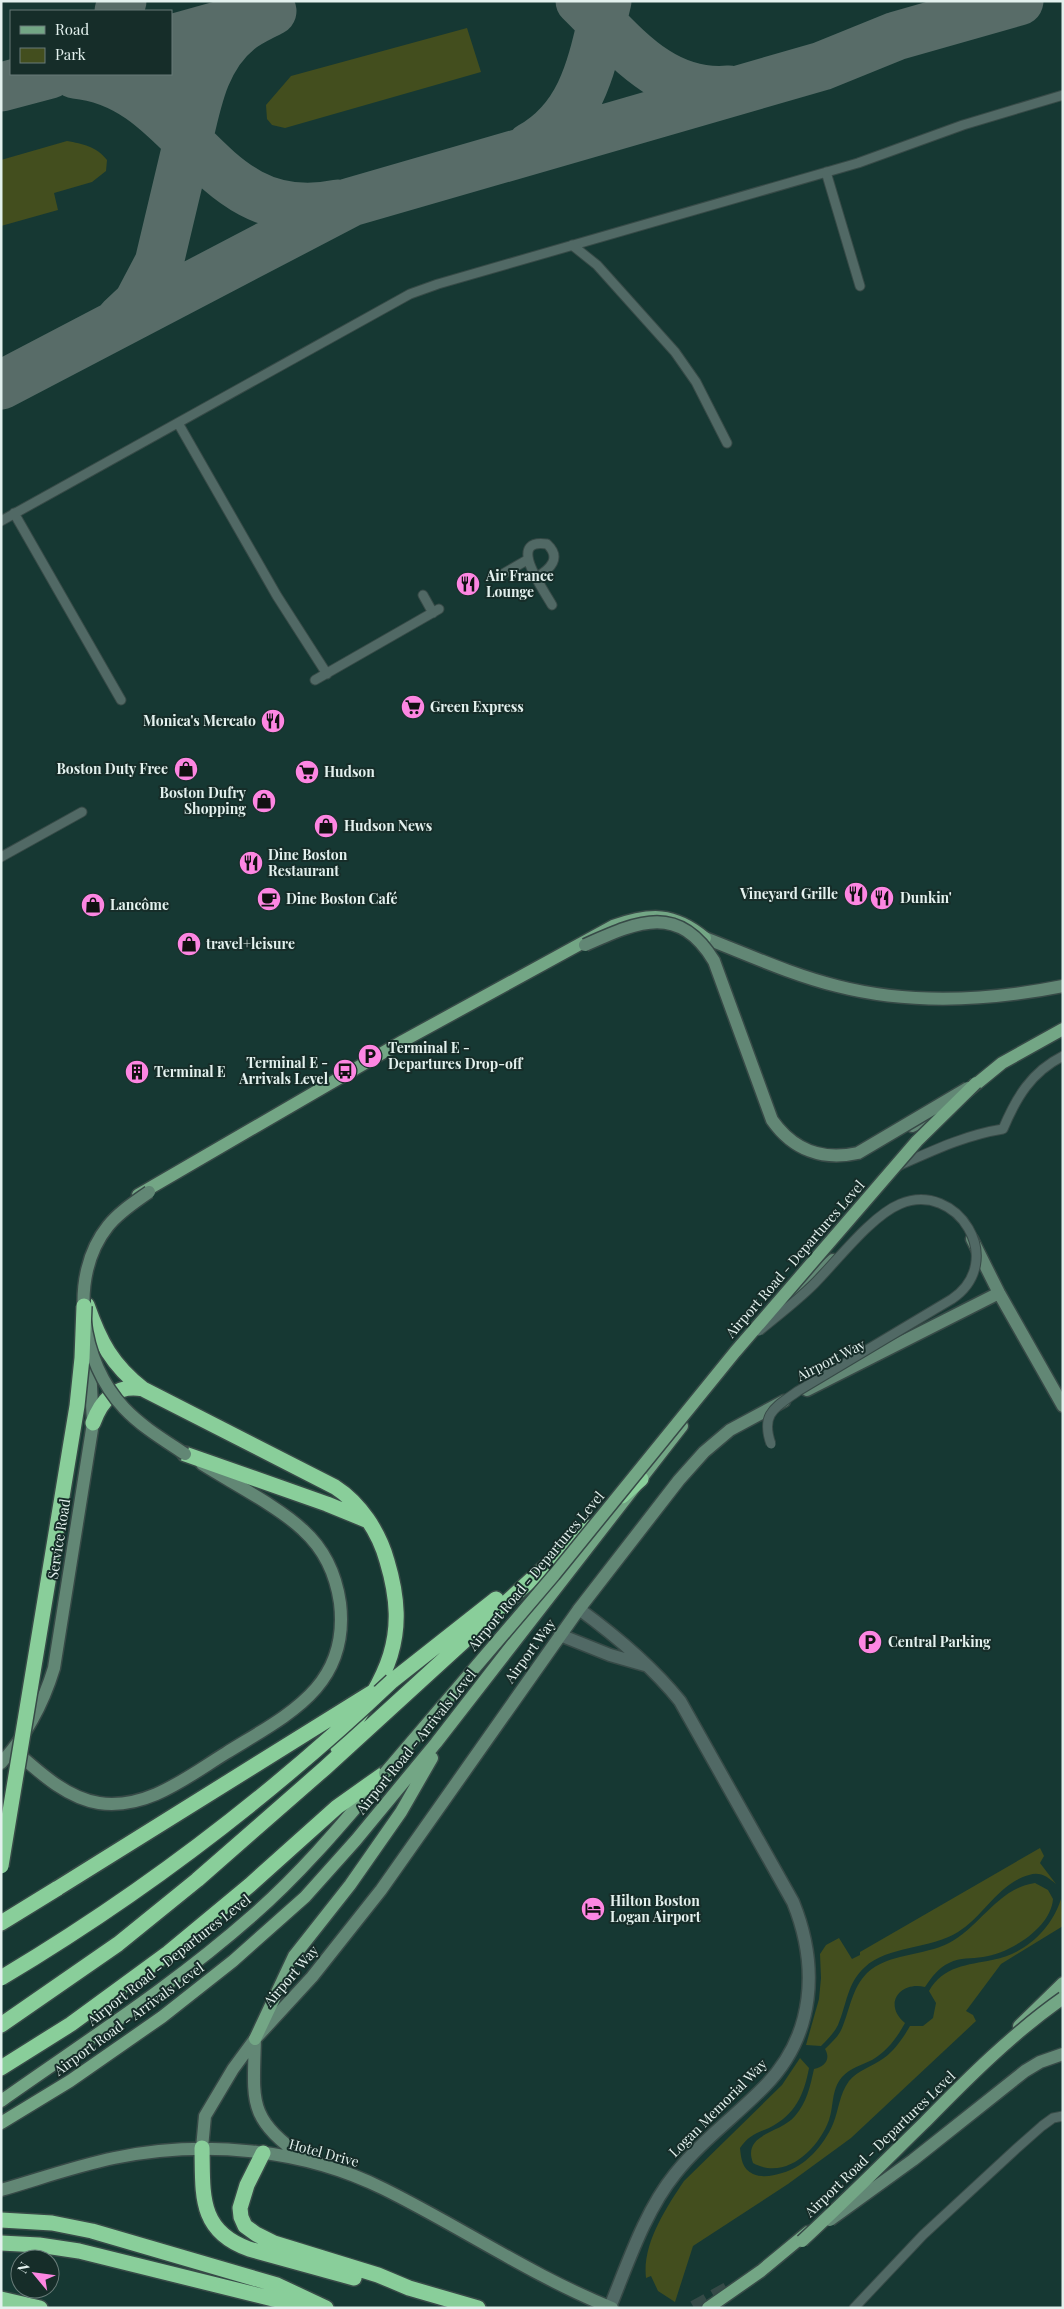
<svg xmlns="http://www.w3.org/2000/svg" width="1064" height="2309" font-family="'Playfair Display',serif">
	<style>
		.built { fill: #163833; fill-rule: evenodd }
		.green { fill: #434e1e }
		.lines { fill: none; stroke-linecap: round; stroke-linejoin: round }
		.taxiway { stroke: #586c68; stroke-width: 49 }
		.highway-tunnel { stroke: #354a47; stroke-width: 15; stroke-dasharray: 15 8; stroke-linecap: butt }
		.lane-casing { stroke: #374a47; stroke-width: 11 }
		.street-casing { stroke: #374a47; stroke-width: 15 }
		.secondary-casing { stroke: #374a47; stroke-width: 15 }
		.primary-casing { stroke: #374a47; stroke-width: 15 }
		.highway-casing { stroke: #374a47; stroke-width: 18 }
		.lane { stroke: #516965; stroke-width: 9 }
		.street { stroke: #516965; stroke-width: 12 }
		.secondary { stroke: #628775; stroke-width: 12 }
		.primary { stroke: #73a685; stroke-width: 12 }
		.highway { stroke: #89ce9a; stroke-width: 15 }
		.lane-bridge-casing { stroke: #374a47; stroke-width: 11; stroke-linecap: butt }
		.secondary-bridge-casing { stroke: #374a47; stroke-width: 15; stroke-linecap: butt }
		.primary-bridge-casing { stroke: #374a47; stroke-width: 15; stroke-linecap: butt }
		.highway-bridge-casing { stroke: #374a47; stroke-width: 18; stroke-linecap: butt }
		.lane-bridge { stroke: #516965; stroke-width: 9 }
		.secondary-bridge { stroke: #628775; stroke-width: 12 }
		.primary-bridge { stroke: #73a685; stroke-width: 12 }
		.highway-bridge { stroke: #89ce9a; stroke-width: 15 }
		.labels { text-anchor: middle; stroke-width: 4; stroke-linejoin: round; paint-order: stroke }
		.poi-label { font-size: 14px; font-weight: bold; fill: #e3f1ee; stroke: #162d29; text-anchor: start }
		.street-label { font-size: 14px; fill: #e3f1ee; stroke: #162d29 }
	</style>
	<rect width="100%" height="100%" fill="#162d29"/>
	<!-- built -->
	<path class="built" d="M 1,1 L 1063,1 L 1063,2308 L 1,2308 ZM 11,11 L 171,11 L 171,74 L 11,74 ZM 20,2259 L 50,2259 L 50,2289 L 20,2289 Z"/>
	<!-- green -->
	<path class="green" d="M 467,28 L 481,72 L 285,128 L 272,125 L 267,119 L 266,105 L 291,76 Z
		M 67,141 C 83,144 96,146 107,160 L 106,171 L 92,182 L 54,193 L 58,210 L 1,226 L 1,160 Z
		M 1040,1848 L 1044,1856 L 1040,1863 L 1056,1884 C 1048,1877 1040,1871 1029,1875 C 999,1883 983,1917 958,1932 C 931,1949 887,1946 865,1967 C 847,1983 847,2004 838,2025 C 834,2033 828,2039 821,2046 L 806,2045 L 819,1999 L 821,1978 L 820,1954 L 826,1945 L 839,1938 L 852,1959 L 860,1955 L 860,1952 Z
		M 1035,1883 L 1048,1890 L 1053,1899 C 1051,1928 1010,1953 983,1957 C 971,1959 961,1957 949,1963 C 938,1968 932,1977 925,1987 C 899,1981 883,2005 905,2023 C 897,2038 887,2051 872,2060 C 862,2065 850,2068 842,2077 C 831,2090 834,2106 829,2120 C 818,2150 785,2181 753,2163 C 742,2133 780,2134 795,2116 C 807,2102 810,2087 814,2069 C 825,2067 831,2059 825,2049 C 832,2042 839,2036 842,2028 C 850,2009 852,1988 867,1973 C 888,1953 924,1956 949,1943 C 980,1927 998,1888 1035,1883 Z
		M 1061,1899 L 1063,1926 L 1001,1964 L 966,2011 L 973,2015 L 976,2021 L 851,2138 L 788,2184 L 693,2246 L 675,2302 L 658,2291 L 651,2276 L 646,2278 C 642,2244 666,2208 684,2181 L 782,2085 L 800,2058 L 809,2068 C 804,2095 795,2115 769,2128 C 756,2133 748,2136 740,2148 C 741,2158 742,2169 753,2174 C 763,2178 772,2176 782,2173 C 805,2167 824,2145 833,2124 C 839,2109 839,2095 849,2081 C 858,2070 872,2067 884,2058 C 895,2050 903,2038 910,2026 L 923,2026 L 933,2018 L 936,2003 L 929,1991 C 943,1966 968,1965 992,1960 C 1025,1954 1051,1930 1061,1899 Z"/>
	<g class="lines">
		<!-- taxiway -->
		<path class="taxiway" d="M 580,1 C 623,43 661,96 729,90
			M 119,11 L 122,1
			M 171,39 L 254,16
			M 75,74 C 190,85 206,231 338,204
			M 1,87 L 50,74
			M 188,141 C 197,101 205,57 239,30 C 249,22 261,17 272,11
			M 530,147 C 586,116 593,57 607,1
			M 121,319 L 138,303 L 159,263 L 188,141 L 169,74
			M 1,385 L 351,202 L 822,66 L 896,36 L 1019,1"/>
		<!-- highway-tunnel -->
		<path class="highway-tunnel" d="M 694,2308 L 728,2289"/>
		<!-- lane casing -->
		<g class="lane-casing">
			<path id="lane" d="M 826,172 L 860,286
				M 572,245 L 597,265 L 675,352 L 696,382 L 727,443
				M 178,423 L 277,596 L 327,674
				M 14,513 L 121,700
				M 1,521 L 410,294 L 438,284 L 858,163 L 963,125 L 1063,95
				M 501,575 L 527,560
				M 537,577 C 550,569 562,558 547,544 C 505,538 544,590 552,605
				M 423,595 L 433,613
				M 315,680 L 439,609
				M 1,857 L 82,812
				M 898,1166 C 932,1151 965,1135 1003,1129 C 1016,1098 1031,1072 1063,1056
				M 854,2308 L 923,2235 L 1016,2149 L 1042,2126 L 1053,2118 L 1063,2116"/>
		</g>
		<!-- street casing -->
		<g class="street-casing">
			<path id="street" d="M 579,1609 C 616,1636 651,1665 680,1701 L 793,1902 C 819,1966 815,2035 765,2086 C 736,2116 701,2141 675,2174 C 645,2211 628,2263 610,2307
				M 560,1635 L 610,1655 L 645,1665"/>
		</g>
		<!-- secondary casing -->
		<g class="secondary-casing">
			<path id="secondary" d="M 705,938 C 749,955 792,975 837,986 C 911,1005 988,1001 1063,986
				M 912,1126 L 946,1111
				M 972,1239 L 999,1293 L 1063,1406
				M 777,1309 L 833,1260
				M 807,1390 L 999,1293
				M 14,1750 C 38,1771 66,1798 99,1803 C 147,1810 187,1777 226,1753 C 287,1715 350,1687 340,1603 C 336,1575 324,1549 303,1530 C 279,1507 232,1483 202,1464
				M 1,1763 C 27,1735 43,1704 54,1668 L 93,1423 L 89,1350
				M 255,2039 C 253,2105 248,2118 305,2159
				M 202,2148 L 205,2116 L 233,2069 L 255,2039 L 312,1977 L 381,1890 L 579,1609 L 679,1480 L 704,1452 L 730,1430 L 784,1401
				M 1,2190 C 39,2179 76,2166 114,2158 C 203,2140 302,2148 384,2189 C 461,2227 532,2276 612,2308"/>
		</g>
		<!-- primary casing -->
		<g class="primary-casing">
			<path id="primary" d="M 969,1090 L 1002,1063 L 1063,1029
				M 138,1195 L 403,1041 L 613,926 C 650,913 674,912 705,938
				M 1019,2026 L 1063,1983
				M 255,2039 L 294,1956 L 350,1885 L 401,1812 L 432,1758
				M 1,2101 C 86,2041 174,1985 252,1916 C 298,1876 338,1829 377,1783
				M 1,2123 L 70,2081 L 162,2017 L 233,1961 L 305,1897 L 356,1840 L 436,1743 L 682,1426
				M 708,2308 L 761,2271 L 808,2232"/>
		</g>
		<!-- highway casing -->
		<g class="highway-casing">
			<path id="highway" d="M 87,1305 C 100,1342 112,1365 143,1389 L 335,1487 C 360,1503 379,1532 387,1561 C 412,1644 383,1680 338,1748
				M 93,1423 C 102,1399 116,1384 143,1389
				M 185,1454 L 327,1504 L 366,1520
				M 622,1496 L 641,1479
				M 392,1681 L 496,1599
				M 1,1923 L 58,1888
				M 1,2025 L 118,1944 L 197,1880 L 325,1768 L 589,1527
				M 1,2068 L 71,2024 L 168,1953 L 250,1885 L 337,1807 L 385,1773
				M 202,2148 C 203,2194 198,2231 249,2249 L 354,2278
				M 263,2153 L 247,2185 L 240,2208 L 241,2217 L 245,2226 L 256,2234 L 274,2243 L 378,2275 L 409,2288 L 478,2308
				M 1,2220 L 52,2223 L 92,2231 L 277,2285 L 326,2308
				M 1,2243 L 39,2245 L 79,2251 L 273,2299 L 304,2304
				M 1,2299 L 40,2308"/>
		</g>
		<!-- lane -->
		<use href="#lane" class="lane"/>
		<!-- street -->
		<use href="#street" class="street"/>
		<!-- secondary -->
		<use href="#secondary" class="secondary"/>
		<!-- primary -->
		<use href="#primary" class="primary"/>
		<!-- highway -->
		<use href="#highway" class="highway"/>
		<!-- lane-bridge casing -->
		<g class="lane-bridge-casing">
			<path id="lane-bridge" d="M 759,1331 C 777,1316 797,1301 814,1284 C 837,1261 871,1216 900,1204 C 957,1180 1008,1261 952,1299 L 798,1391 C 776,1407 760,1413 771,1444"/>
		</g>
		<!-- secondary-bridge casing -->
		<g class="secondary-bridge-casing">
			<path id="secondary-bridge" d="M 585,945 C 637,922 678,902 714,961 L 772,1120 C 793,1150 823,1161 858,1153 L 968,1088
				M 149,1192 C 135,1202 119,1212 108,1226 C 67,1277 81,1363 124,1408 C 142,1427 164,1440 185,1454
				M 830,2220 L 913,2160 L 1025,2071 L 1040,2062 L 1063,2054"/>
		</g>
		<!-- primary-bridge casing -->
		<g class="primary-bridge-casing">
			<path id="primary-bridge" d="M 385,1773 L 554,1575 L 735,1352 L 917,1141 L 976,1083
				M 802,2241 C 844,2202 884,2162 925,2122 C 968,2078 1012,2034 1063,1998"/>
		</g>
		<!-- highway-bridge casing -->
		<g class="highway-bridge-casing">
			<path id="highway-bridge" d="M 1,1866 L 77,1406 L 82,1358 L 84,1306
				M 58,1888 L 371,1693
				M 1,1978 C 142,1894 273,1794 392,1681"/>
		</g>
		<!-- lane-bridge -->
		<use href="#lane-bridge" class="lane-bridge"/>
		<!-- secondary-bridge -->
		<use href="#secondary-bridge" class="secondary-bridge"/>
		<!-- primary-bridge -->
		<use href="#primary-bridge" class="primary-bridge"/>
		<!-- highway-bridge -->
		<use href="#highway-bridge" class="highway-bridge"/>
	</g>
	<!-- icons -->
	<defs>
		<g id="restaurant-disc" transform="scale(1.25)"><circle r="9.5" fill="#fd86e2" stroke="#162d29"/><path d="M-5-6h1v4h1v-4h1v4h1v-4h1v5L-1.5 .5V6h-2V.5L-5-1ZM5-6V6H3V1.5H1.5Q1.5-4 5-6Z" fill="#111"/></g>
		<g id="supermarket-disc" transform="scale(1.25)"><circle r="9.5" fill="#fd86e2" stroke="#162d29"/><path d="M-6-5.5h2.5l.6 2H6L4.5 2H-2.5L-4.4-4H-6ZM-1.5 3.2a1.3 1.3 0 1 0 .1 0ZM3 3.2a1.3 1.3 0 1 0 .1 0Z" fill="#111"/></g>
		<g id="shop-disc" transform="scale(1.25)"><circle r="9.5" fill="#fd86e2" stroke="#162d29"/><path d="M-5-2.5h2.3a2.7 3.5 0 0 1 5.4 0H5L5.5 6h-11ZM-1.5-2.5h3a1.5 2.3 0 0 0-3 0Z" fill="#111"/></g>
		<g id="cafe-disc" transform="scale(1.25)"><circle r="9.5" fill="#fd86e2" stroke="#162d29"/><path d="M-5.5-4.5H6V0H3Q3 3.5 0 3.5H-2.5Q-5.5 3.5-5.5 0ZM3-3.2v2h1.7v-2ZM-6 4.5H4V6H-6Z" fill="#111"/></g>
		<g id="parking-disc" transform="scale(1.25)"><circle r="9.5" fill="#fd86e2" stroke="#162d29"/><path d="M-3.5-5.5H1a3.5 3.5 0 0 1 0 7H-1V5.5H-3.5ZM-1-3.4V-.6H.8a1.4 1.4 0 0 0 0-2.8Z" fill="#111"/></g>
		<g id="bus-disc" transform="scale(1.25)"><circle r="9.5" fill="#fd86e2" stroke="#162d29"/><path d="M-5-6H5V4H4V6H2V4H-2V6H-4V4H-5ZM-3.5-4V0h7V-4ZM-3.5 1.2v1.5H-2V1.2ZM2 1.2v1.5H3.5V1.2Z" fill="#111"/></g>
		<g id="building-disc" transform="scale(1.25)"><circle r="9.5" fill="#fd86e2" stroke="#162d29"/><path d="M-4-6H4V6H1V3H-1V6H-4ZM-2.5-4.3h1.7v1.8h-1.7ZM.8-4.3h1.7v1.8H.8ZM-2.5-1h1.7V.8h-1.7ZM.8-1h1.7V.8H.8Z" fill="#111"/></g>
		<g id="hotel-disc" transform="scale(1.25)"><circle r="9.5" fill="#fd86e2" stroke="#162d29"/><path d="M-6-4.5h1.5V1H6V5H4.5V3h-9V5H-6ZM-4 0a1.8 1.8 0 1 1 3.6 0ZM.5 0V-2.5h3Q6-2.5 6 0Z" fill="#111"/></g>
	</defs>
	<g fill-rule="evenodd">
		<use href="#restaurant-disc" x="468" y="584"/>
		<use href="#supermarket-disc" x="413" y="707"/>
		<use href="#restaurant-disc" x="273" y="721"/>
		<use href="#shop-disc" x="186" y="769"/>
		<use href="#supermarket-disc" x="307" y="772"/>
		<use href="#shop-disc" x="264" y="801"/>
		<use href="#shop-disc" x="326" y="826"/>
		<use href="#restaurant-disc" x="251" y="863"/>
		<use href="#restaurant-disc" x="856" y="894"/>
		<use href="#restaurant-disc" x="882" y="898"/>
		<use href="#cafe-disc" x="269" y="899"/>
		<use href="#shop-disc" x="93" y="905"/>
		<use href="#shop-disc" x="189" y="944"/>
		<use href="#parking-disc" x="370" y="1056"/>
		<use href="#bus-disc" x="345" y="1071"/>
		<use href="#building-disc" x="137" y="1072"/>
		<use href="#parking-disc" x="870" y="1642"/>
		<use href="#hotel-disc" x="593" y="1909"/>
	</g>
	<g class="labels">
		<!-- poi labels -->
		<g class="poi-label">
			<text x="486" y="581">Air France<tspan x="486" dy="16">Lounge</tspan></text>
			<text x="430" y="712">Green Express</text>
			<text x="256" y="726" text-anchor="end">Monica's Mercato</text>
			<text x="168" y="774" text-anchor="end">Boston Duty Free</text>
			<text x="324" y="777">Hudson</text>
			<text x="246" y="798" text-anchor="end">Boston Dufry<tspan x="246" dy="16">Shopping</tspan></text>
			<text x="344" y="831">Hudson News</text>
			<text x="268" y="860">Dine Boston<tspan x="268" dy="16">Restaurant</tspan></text>
			<text x="838" y="899" text-anchor="end">Vineyard Grille</text>
			<text x="900" y="903">Dunkin'</text>
			<text x="286" y="904">Dine Boston Café</text>
			<text x="110" y="910">Lancôme</text>
			<text x="206" y="949">travel+leisure</text>
			<text x="388" y="1053">Terminal E -<tspan x="388" dy="16">Departures Drop-off</tspan></text>
			<text x="328" y="1068" text-anchor="end">Terminal E -<tspan x="328" dy="16">Arrivals Level</tspan></text>
			<text x="154" y="1077">Terminal E</text>
			<text x="888" y="1647">Central Parking</text>
			<text x="610" y="1906">Hilton Boston<tspan x="610" dy="16">Logan Airport</tspan></text>
		</g>
		<!-- street labels -->
		<g class="street-label">
			<text transform="translate(795 1259) rotate(-49)" y="5">Airport Road - Departures Level</text>
			<text transform="translate(831 1360) rotate(-27)" y="5">Airport Way</text>
			<text transform="translate(59 1539) rotate(-81)" y="5">Service Road</text>
			<text transform="translate(536 1571) rotate(-50)" y="5">Airport Road - Departures Level</text>
			<text transform="translate(530 1651) rotate(-54)" y="5">Airport Way</text>
			<text transform="translate(416 1742) rotate(-51)" y="5">Airport Road - Arrivals Level</text>
			<text transform="translate(169 1960) rotate(-38)" y="5">Airport Road - Departures Level</text>
			<text transform="translate(291 1976) rotate(-49)" y="5">Airport Way</text>
			<text transform="translate(129 2019) rotate(-36)" y="5">Airport Road - Arrivals Level</text>
			<text transform="translate(718 2108) rotate(-45)" y="5">Logan Memorial Way</text>
			<text transform="translate(880 2144) rotate(-44)" y="5">Airport Road - Departures Level</text>
			<text transform="translate(324 2153) rotate(15)" y="5">Hotel Drive</text>
		</g>
	</g>
	<!-- border -->
	<rect width="1064" height="2309" fill="none" stroke="#e3f1ee" stroke-width="5"/>
	<!-- legend -->
	<rect x="10" y="10" width="162" height="65" fill="#162d29" stroke="#687b78"/>
	<rect x="20" y="26" width="25" height="8" fill="#73a685" stroke="#687b78"/>
	<text x="55" y="35" font-size="15" fill="#e3f1ee">Road</text>
	<rect x="20" y="48" width="25" height="15" fill="#434e1e" stroke="#687b78"/>
	<text x="55" y="60" font-size="15" fill="#e3f1ee">Park</text>
	<!-- north arrow -->
	<g transform="translate(35 2274) rotate(299)"><circle r="24" fill="#162d29" stroke="#687b78"/>
	<path d="M0-4L9 19L0 12L-9 19Z" fill="#fd86e2"/>
	<text y="-8" font-size="14" font-weight="bold" text-anchor="middle" fill="#e3f1ee">N</text>
	</g>
</svg>
